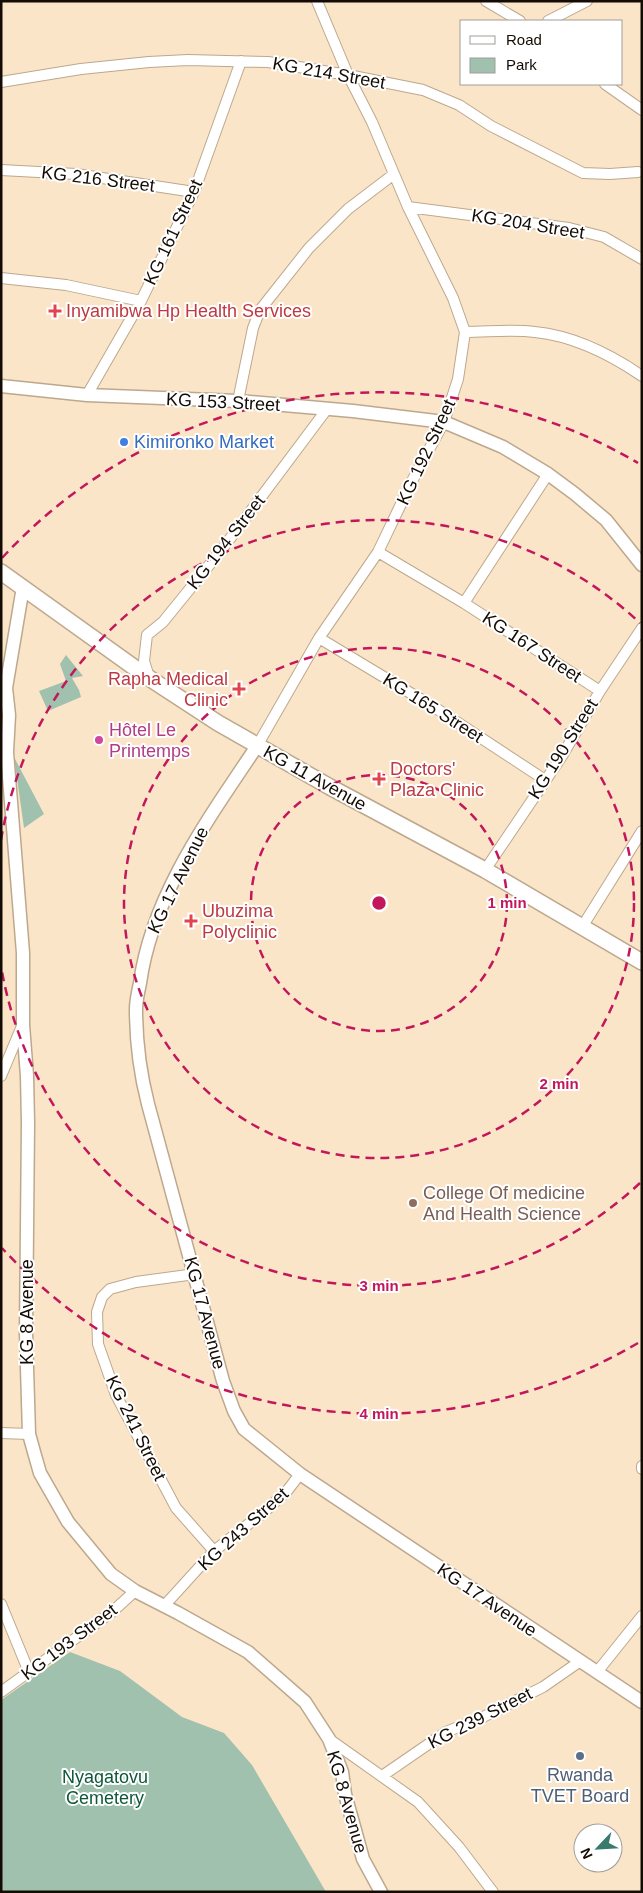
<svg xmlns="http://www.w3.org/2000/svg" width="643" height="1893" font-family="Helvetica,sans-serif">
	<style>
		.green { fill: #9fc1ae }
		.lines { fill: none; stroke-linecap: round; stroke-linejoin: round }
		.minor-casing { stroke: #bda88d; stroke-width: 12 }
		.tertiary-casing { stroke: #bda88d; stroke-width: 15 }
		.secondary-casing { stroke: #bda88d; stroke-width: 18 }
		.minor { stroke: #fff; stroke-width: 10 }
		.tertiary { stroke: #fff; stroke-width: 12 }
		.secondary { stroke: #fff; stroke-width: 15 }
		.ring { fill: none; stroke: #c2185b; stroke-width: 2.5; stroke-dasharray: 9 6 }
		.health-dot { fill: #e0444e; stroke: #fff; stroke-width: 2 }
		.shop-dot { fill: #3f7fe0; stroke: #fff; stroke-width: 2 }
		.hotel-dot { fill: #d1479c; stroke: #fff; stroke-width: 2 }
		.education-dot { fill: #8d6e63; stroke: #fff; stroke-width: 2 }
		.service-dot { fill: #5c6f8a; stroke: #fff; stroke-width: 2 }
		.labels { text-anchor: middle; stroke-width: 4; stroke-linejoin: round; paint-order: stroke }
		.street-label { font-size: 18px; fill: #140c04; stroke: #fff }
		.health-label { font-size: 18px; fill: #be3a42; stroke: #fff; text-anchor: start }
		.shop-label { font-size: 18px; fill: #366cbe; stroke: #fff; text-anchor: start }
		.hotel-label { font-size: 18px; fill: #b23c85; stroke: #fff; text-anchor: start }
		.education-label { font-size: 18px; fill: #785e54; stroke: #fff; text-anchor: start }
		.service-label { font-size: 18px; fill: #4e5e75; stroke: #fff }
		.park-label { font-size: 18px; fill: #0e583a; stroke: #fff }
		.centre { fill: #c2185b; stroke: #fff; stroke-width: 2.5 }
		.ring-label { font-size: 15px; text-anchor: middle; font-weight: bold; fill: #c2185b; stroke: #fff; stroke-width: 4; stroke-linejoin: round; paint-order: stroke }
	</style>
	<rect width="100%" height="100%" fill="#fbe5c8"/>
	<!-- green -->
	<path class="green" d="M 66,655 L 83,676 L 72,678 L 79,690 L 81,697 L 48,711 L 39,691 L 66,681 L 60,664 Z
		M 14,757 L 44,814 L 24,828 Z
		M 70,1652 L 120,1671 L 182,1717 L 224,1733 L 252,1765 L 326,1892 L 1,1892 L 1,1700 Z"/>
	<g class="lines">
		<!-- minor casing -->
		<g class="minor-casing">
			<path id="minor" d="M 486,1 L 520,21
				M 548,21 L 587,1
				M 1,82 L 81,69 L 149,62 L 188,60 L 268,62 L 348,75 L 423,90 L 459,105 L 491,126 L 583,173 L 610,174 L 638,172
				M 605,84 L 642,110
				M 1,170 L 76,174 L 194,192
				M 408,207 L 569,228 L 604,237 L 642,259
				M 1,278 L 66,285 L 141,301
				M 465,332 C 488,332 513,329 535,332 C 574,336 610,354 642,376
				M 87,395 L 141,301 L 194,192 L 241,61
				M 238,401 L 253,328 L 260,310 L 309,248 L 348,209 L 394,174
				M 378,552 L 464,603 L 600,691
				M 464,603 L 548,474
				M 319,638 L 437,709 L 545,780
				M 149,677 L 144,661 L 147,635 L 163,622 L 223,548 L 327,409
				M 257,746 L 319,638 L 378,552 L 412,481 L 444,422 L 458,379 L 465,332 L 453,298 L 408,207 L 372,122 L 348,75 L 317,1
				M 485,870 L 562,756 L 600,691 L 642,628
				M 582,927 L 642,831
				M 1,1076 L 22,1026
				M 195,1274 L 136,1282 L 110,1289 L 102,1297 L 97,1312 L 98,1344 L 116,1395 L 176,1508 L 214,1551
				M 1,1433 L 29,1434
				M 642,1466 L 642,1469
				M 1,1604 L 29,1672
				M 164,1606 L 214,1551 L 264,1512 L 287,1491 L 300,1474
				M 597,1672 L 642,1616
				M 1,1692 L 112,1612 L 135,1591
				M 329,1739 L 418,1802 L 459,1847 L 493,1892
				M 382,1776 L 446,1732 L 483,1717 L 543,1687 L 579,1662"/>
		</g>
		<!-- tertiary casing -->
		<g class="tertiary-casing">
			<path id="tertiary" d="M 1,386 L 87,395 L 238,401 L 353,411 L 444,422 L 503,447 L 548,474 L 575,494 L 606,520 L 642,565
				M 23,587 L 6,688 L 9,715 L 7,752 L 23,953 L 23,1025 L 27,1076 L 28,1123 L 26,1334 L 29,1434 L 34,1452 L 40,1473 L 68,1522 L 111,1574 L 135,1591 L 178,1613 L 248,1652 L 305,1702 L 329,1739 L 342,1772 L 345,1794 L 363,1859 L 381,1892
				M 257,746 C 209,818 152,895 140,983 C 138,992 136,1001 136,1009 C 136,1041 140,1073 148,1104 L 223,1381 L 234,1411 L 244,1429 L 300,1474 L 642,1702"/>
		</g>
		<!-- secondary casing -->
		<g class="secondary-casing">
			<path id="secondary" d="M 1,572 L 149,678 L 218,723 L 330,787 L 485,870 L 642,962"/>
		</g>
		<!-- minor -->
		<use href="#minor" class="minor"/>
		<!-- tertiary -->
		<use href="#tertiary" class="tertiary"/>
		<!-- secondary -->
		<use href="#secondary" class="secondary"/>
	</g>
	<!-- distance rings -->
	<g class="ring">
		<circle cx="379" cy="903" r="128"/>
		<circle cx="379" cy="903" r="255"/>
		<path d="M640 1183A383 383 0 0 1 1 966M1 840A383 383 0 0 1 640 623"/>
		<path d="M638 1343A511 511 0 0 1 2 1248M2 558A511 511 0 0 1 638 463"/>
	</g>
	<!-- markers -->
	<g class="health-dot">
		<path d="M52.5 303.5h5v5h5v5h-5v5h-5v-5h-5v-5h5z"/>
		<path d="M236.5 681.5h5v5h5v5h-5v5h-5v-5h-5v-5h5z"/>
		<path d="M376.5 771.5h5v5h5v5h-5v5h-5v-5h-5v-5h5z"/>
		<path d="M188.5 913.5h5v5h5v5h-5v5h-5v-5h-5v-5h5z"/>
	</g>
	<circle class="shop-dot" cx="124" cy="442" r="5"/>
	<circle class="hotel-dot" cx="99" cy="740" r="5"/>
	<circle class="education-dot" cx="413" cy="1203" r="5"/>
	<circle class="service-dot" cx="580" cy="1756" r="5"/>
	<g class="labels">
		<!-- street labels -->
		<g class="street-label">
			<text transform="translate(329 73) rotate(10)" y="6">KG 214 Street</text>
			<text transform="translate(98 179) rotate(7)" y="6">KG 216 Street</text>
			<text transform="translate(528 224) rotate(9)" y="6">KG 204 Street</text>
			<text transform="translate(173 232) rotate(-65)" y="6">KG 161 Street</text>
			<text transform="translate(223 402) rotate(3)" y="6">KG 153 Street</text>
			<text transform="translate(426 452) rotate(-65)" y="6">KG 192 Street</text>
			<text transform="translate(226 542) rotate(-52)" y="6">KG 194 Street</text>
			<text transform="translate(532 647) rotate(33)" y="6">KG 167 Street</text>
			<text transform="translate(433 708) rotate(32)" y="6">KG 165 Street</text>
			<text transform="translate(563 749) rotate(-58)" y="6">KG 190 Street</text>
			<text transform="translate(315 778) rotate(29)" y="6">KG 11 Avenue</text>
			<text transform="translate(178 880) rotate(-64)" y="6">KG 17 Avenue</text>
			<text transform="translate(27 1312) rotate(-90)" y="6">KG 8 Avenue</text>
			<text transform="translate(205 1313) rotate(75)" y="6">KG 17 Avenue</text>
			<text transform="translate(136 1428) rotate(64)" y="6">KG 241 Street</text>
			<text transform="translate(243 1529) rotate(-42)" y="6">KG 243 Street</text>
			<text transform="translate(487 1600) rotate(34)" y="6">KG 17 Avenue</text>
			<text transform="translate(69 1642) rotate(-37)" y="6">KG 193 Street</text>
			<text transform="translate(480 1718) rotate(-27)" y="6">KG 239 Street</text>
			<text transform="translate(347 1802) rotate(74)" y="6">KG 8 Avenue</text>
		</g>
		<!-- health labels -->
		<g class="health-label">
			<text x="66" y="317">Inyamibwa Hp Health Services</text>
			<text x="228" y="685" text-anchor="end">Rapha Medical<tspan x="228" dy="21">Clinic</tspan></text>
			<text x="390" y="775">Doctors'<tspan x="390" dy="21">Plaza Clinic</tspan></text>
			<text x="202" y="917">Ubuzima<tspan x="202" dy="21">Polyclinic</tspan></text>
		</g>
		<!-- shop labels -->
		<g class="shop-label">
			<text x="134" y="448">Kimironko Market</text>
		</g>
		<!-- hotel labels -->
		<g class="hotel-label">
			<text x="109" y="736">Hôtel Le<tspan x="109" dy="21">Printemps</tspan></text>
		</g>
		<!-- education labels -->
		<g class="education-label">
			<text x="423" y="1199">College Of medicine<tspan x="423" dy="21">And Health Science</tspan></text>
		</g>
		<!-- service labels -->
		<g class="service-label">
			<text x="580" y="1781">Rwanda<tspan x="580" dy="21">TVET Board</tspan></text>
		</g>
		<!-- park labels -->
		<g class="park-label">
			<text x="105" y="1783">Nyagatovu<tspan x="105" dy="21">Cemetery</tspan></text>
		</g>
	</g>
	<circle cx="379" cy="903" r="8" class="centre"/>
	<g class="ring-label">
		<text x="507" y="908">1 min</text>
		<text x="559" y="1089">2 min</text>
		<text x="379" y="1291">3 min</text>
		<text x="379" y="1419">4 min</text>
	</g>
	<!-- border -->
	<rect width="643" height="1893" fill="none" stroke="#140c04" stroke-width="5"/>
	<!-- legend -->
	<rect x="460" y="20" width="162" height="65" fill="#ffffff" stroke="#a19e9b"/>
	<rect x="470" y="36" width="25" height="8" fill="#ffffff" stroke="#a19e9b"/>
	<text x="506" y="45" font-size="15" fill="#140c04">Road</text>
	<rect x="470" y="58" width="25" height="15" fill="#9fc1ae" stroke="#a19e9b"/>
	<text x="506" y="70" font-size="15" fill="#140c04">Park</text>
	<!-- north arrow -->
	<g transform="translate(598 1848) rotate(245)"><circle r="24" fill="#ffffff" stroke="#a19e9b"/>
	<path d="M0-4L9 19L0 12L-9 19Z" fill="#387b6c"/>
	<text y="-8" font-size="14" font-weight="bold" text-anchor="middle" fill="#140c04">N</text>
	</g>
</svg>
